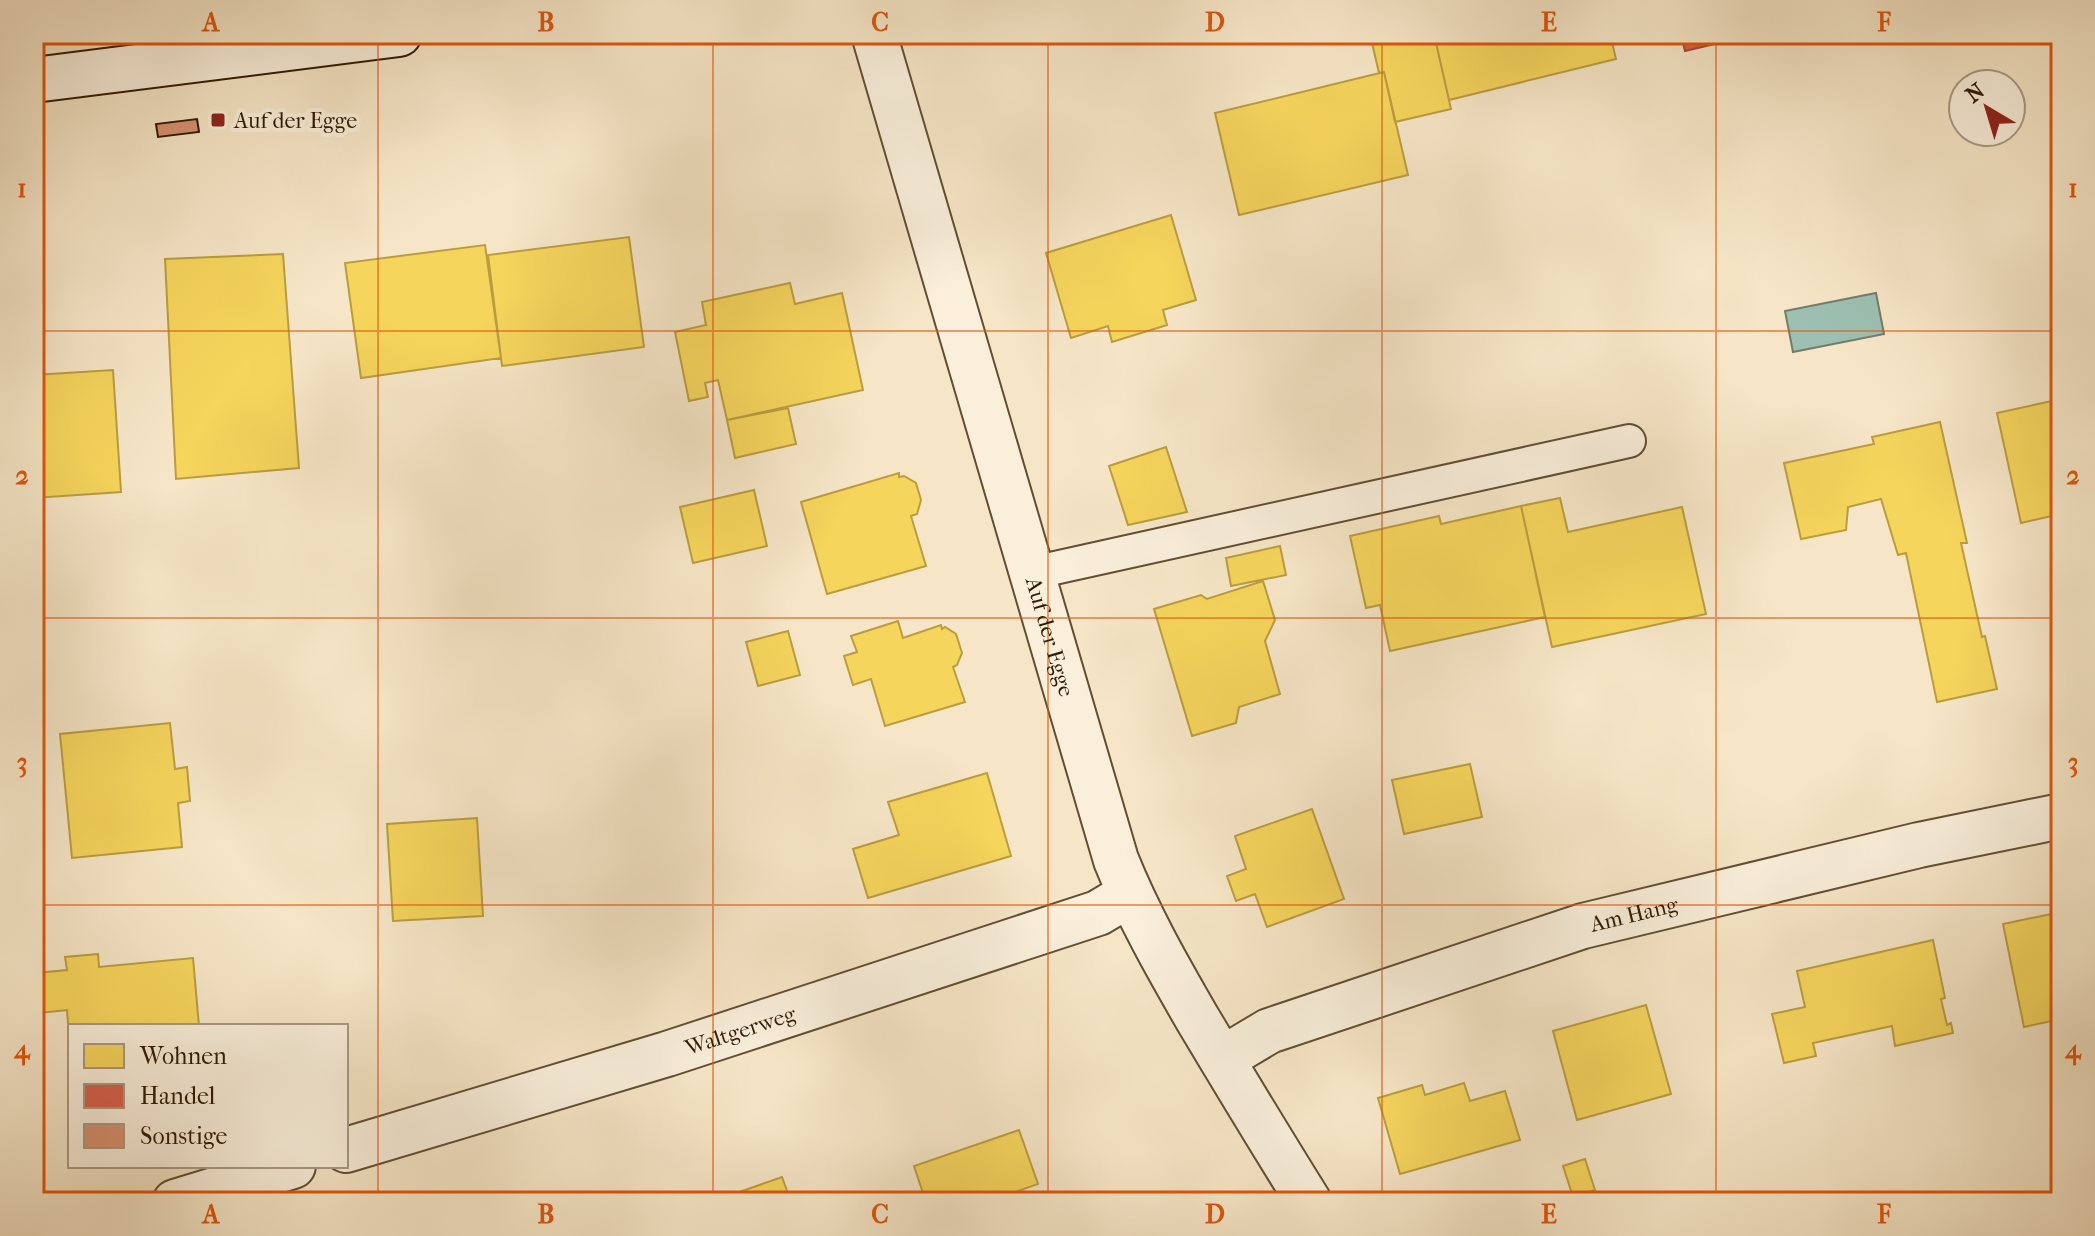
<svg xmlns="http://www.w3.org/2000/svg" width="2095" height="1236" font-family="'IM FELL French Canon',serif">
	<style>
		.water { fill: #9dc0b2; stroke: #727e6b; stroke-width: 2 }
		.homes { fill: #f6d55c; stroke: #bb9d40; stroke-width: 2 }
		.shops { fill: #d6604d; stroke: #a44b36; stroke-width: 2 }
		.building { fill: #d69271; stroke: #311b00; stroke-width: 2 }
		.lines { fill: none; stroke-linecap: round; stroke-linejoin: round }
		.service-casing { stroke: #624e32; stroke-width: 36 }
		.minor-casing { stroke: #624e32; stroke-width: 48 }
		.secondary-casing { stroke: #311b00; stroke-width: 48 }
		.service { stroke: #f9efdb; stroke-width: 32 }
		.minor { stroke: #f9efdb; stroke-width: 44 }
		.secondary { stroke: #f9efdb; stroke-width: 44 }
		.grid { fill: none; stroke: #df560b; stroke-width: 2; stroke-opacity: 0.55 }
		.poi-dot { fill: #8f2418; stroke: #f9efdb; stroke-width: 3 }
		.labels { text-anchor: middle; stroke-width: 8; stroke-linejoin: round; paint-order: stroke }
		.poi-label { font-size: 22px; fill: #311b00; stroke: #f9efdb; text-anchor: start }
		.street-label { font-size: 22px; fill: #311b00; stroke: #f9efdb }
		.neatline { fill: none; stroke: #df560b; stroke-width: 3 }
		.grid-label { font-size: 26px; text-anchor: middle; font-weight: bold; fill: #df560b }
	</style>
	<rect width="100%" height="100%" fill="#f6e6c7"/>
	<filter id="stains"><feTurbulence type="fractalNoise" baseFrequency=".0025" numOctaves="4"/><feColorMatrix values="0 0 0 0 .2 0 0 0 0 .09 0 0 0 0 .02 0 0 0 .5 -.17"/></filter>
	<radialGradient id="worn" r=".72"><stop offset=".6" stop-color="#630" stop-opacity="0"/><stop offset="1" stop-color="#630" stop-opacity=".3"/></radialGradient>
	<!-- water -->
	<path class="water" d="M 1876,293 L 1884,334 L 1793,352 L 1785,311 Z"/>
	<!-- homes -->
	<path class="homes" d="M 1370,34 L 1434,34 L 1451,109 L 1395,122 L 1384,72 L 1379,73 Z
		M 1434,34 L 1610,34 L 1616,59 L 1449,100 Z
		M 1384,72 L 1408,175 L 1239,215 L 1215,113 Z
		M 1171,215 L 1196,300 L 1163,310 L 1167,325 L 1112,342 L 1108,326 L 1071,338 L 1046,253 Z
		M 629,237 L 644,347 L 502,366 L 488,255 Z
		M 485,245 L 501,358 L 361,378 L 345,263 Z
		M 283,254 L 299,468 L 176,479 L 165,259 Z
		M 790,283 L 795,304 L 842,293 L 863,390 L 727,420 L 718,380 L 705,383 L 708,397 L 689,401 L 675,332 L 706,325 L 702,302 Z
		M 113,370 L 121,492 L 34,498 L 34,375 Z
		M 2061,399 L 2061,514 L 2021,523 L 1997,413 Z
		M 788,408 L 796,444 L 735,458 L 727,420 Z
		M 1940,422 L 1967,543 L 1961,543 L 1982,637 L 1985,636 L 1997,689 L 1937,702 L 1906,553 L 1898,555 L 1881,499 L 1848,507 L 1846,530 L 1801,539 L 1784,463 L 1874,444 L 1872,437 Z
		M 1166,447 L 1187,512 L 1128,525 L 1109,466 Z
		M 899,473 L 899,477 L 904,476 L 916,483 L 921,500 L 917,514 L 911,516 L 926,566 L 827,594 L 801,502 Z
		M 754,490 L 767,546 L 693,563 L 680,507 Z
		M 1560,498 L 1568,532 L 1682,507 L 1706,614 L 1552,647 L 1521,506 Z
		M 1521,506 L 1545,617 L 1390,651 L 1380,605 L 1366,608 L 1350,536 L 1439,516 L 1441,524 Z
		M 1280,546 L 1286,575 L 1231,586 L 1226,558 Z
		M 1263,581 L 1275,620 L 1265,641 L 1280,694 L 1239,707 L 1236,723 L 1192,736 L 1154,609 L 1201,595 L 1207,599 Z
		M 898,621 L 903,638 L 941,625 L 942,629 L 945,627 L 956,634 L 962,653 L 957,665 L 953,667 L 965,702 L 885,726 L 871,679 L 853,685 L 844,656 L 857,652 L 851,636 Z
		M 788,631 L 800,675 L 758,686 L 746,642 Z
		M 170,723 L 175,769 L 187,767 L 190,801 L 178,803 L 182,847 L 72,858 L 60,734 Z
		M 1470,764 L 1482,817 L 1404,834 L 1392,780 Z
		M 987,773 L 1011,856 L 868,898 L 853,849 L 899,835 L 888,802 Z
		M 1312,809 L 1344,899 L 1267,927 L 1255,894 L 1236,901 L 1227,876 L 1246,869 L 1235,836 Z
		M 477,818 L 483,916 L 393,921 L 387,824 Z
		M 2061,912 L 2061,1019 L 2024,1027 L 2003,924 Z
		M 1933,940 L 1945,998 L 1941,999 L 1947,1025 L 1951,1023 L 1953,1033 L 1895,1046 L 1892,1026 L 1813,1043 L 1816,1056 L 1784,1063 L 1772,1014 L 1805,1007 L 1797,971 Z
		M 98,954 L 99,967 L 193,958 L 199,1026 L 70,1026 L 70,1051 L 67,1010 L 39,1013 L 36,973 L 67,970 L 65,957 Z
		M 1646,1005 L 1671,1094 L 1577,1120 L 1553,1031 Z
		M 1464,1083 L 1470,1101 L 1505,1091 L 1520,1140 L 1400,1174 L 1378,1098 L 1422,1085 L 1425,1095 Z
		M 1019,1130 L 1038,1184 L 987,1202 L 926,1202 L 914,1166 Z
		M 1585,1159 L 1595,1190 L 1573,1197 L 1563,1166 Z
		M 782,1177 L 791,1202 L 711,1202 Z"/>
	<!-- shops -->
	<path class="shops" d="M 1681,34 L 1717,34 L 1719,43 L 1685,51 Z"/>
	<!-- building -->
	<path class="building" d="M 197,119 L 199,132 L 158,137 L 156,124 Z"/>
	<g class="lines">
		<!-- service casing -->
		<g class="service-casing">
			<path id="service" d="M 1032,573 L 1629,441"/>
		</g>
		<!-- minor casing -->
		<g class="minor-casing">
			<g id="minor">
				<path id="s1" d="M 874,34 L 1116,860 C 1138,915 1167,966 1197,1018 C 1234,1080 1271,1141 1309,1202"/>
				<path id="s2" d="M 1222,1059 L 1269,1031 L 1583,926 L 1919,845 L 2061,816"/>
				<path id="s3" d="M 346,1150 L 667,1054 L 1098,913 L 1130,894"/>
				<path d="M 175,1202 L 293,1166"/>
			</g>
		</g>
		<!-- secondary casing -->
		<g class="secondary-casing">
			<path id="secondary" d="M 34,80 L 399,34"/>
		</g>
		<!-- service -->
		<use href="#service" class="service"/>
		<!-- minor -->
		<use href="#minor" class="minor"/>
		<!-- secondary -->
		<use href="#secondary" class="secondary"/>
	</g>
	<!-- grid -->
	<path class="grid" d="M 378,34 L 378,1202M 713,34 L 713,1202M 1048,34 L 1048,1202M 1382,34 L 1382,1202M 1716,34 L 1716,1202M 34,331 L 2061,331M 34,618 L 2061,618M 34,905 L 2061,905"/>
	<!-- markers -->
	<rect class="poi-dot" x="210" y="112" width="16" height="16" rx="4"/>
	<g class="labels">
		<!-- poi labels -->
		<g class="poi-label">
			<text x="234" y="128">Auf der Egge</text>
		</g>
		<!-- street labels -->
		<g class="street-label">
			<text dy="8" stroke="none"><textPath href="#s1" startOffset="628">Auf der Egge</textPath></text>
			<text dy="8" stroke="none"><textPath href="#s2" startOffset="438">Am Hang</textPath></text>
			<text dy="8" stroke="none"><textPath href="#s3" startOffset="412">Waltgerweg</textPath></text>
		</g>
	</g>
	<!-- margin -->
	<rect width="2095" height="1236" fill="none" stroke="#f6e6c7" stroke-width="88"/>
	<!-- legend -->
	<rect x="68" y="1024" width="280" height="144" fill="#f9efdb" stroke="#a99a83" stroke-width="2"/>
	<rect x="84" y="1044" width="40" height="24" fill="#f6d55c" stroke="#a99a83" stroke-width="2"/>
	<text x="140" y="1064" font-size="24" fill="#311b00">Wohnen</text>
	<rect x="84" y="1084" width="40" height="24" fill="#d6604d" stroke="#a99a83" stroke-width="2"/>
	<text x="140" y="1104" font-size="24" fill="#311b00">Handel</text>
	<rect x="84" y="1124" width="40" height="24" fill="#d69271" stroke="#a99a83" stroke-width="2"/>
	<text x="140" y="1144" font-size="24" fill="#311b00">Sonstige</text>
	<!-- north arrow -->
	<g transform="translate(1987 108) rotate(322)"><circle r="38" fill="#f9efdb" stroke="#a99a83" stroke-width="2"/>
	<path d="M0-6L14 30L0 20L-14 30Z" fill="#8f2418"/>
	<text y="-12" font-size="22" font-weight="bold" text-anchor="middle" fill="#311b00">N</text>
	</g>
	<rect x="44" y="44" width="2007" height="1148" class="neatline"/>
	<g class="grid-label">
		<text x="211" y="31">A</text>
		<text x="546" y="31">B</text>
		<text x="880" y="31">C</text>
		<text x="1215" y="31">D</text>
		<text x="1549" y="31">E</text>
		<text x="1884" y="31">F</text>
		<text x="22" y="197">1</text>
		<text x="2073" y="197">1</text>
		<text x="22" y="484">2</text>
		<text x="2073" y="484">2</text>
		<text x="22" y="771">3</text>
		<text x="2073" y="771">3</text>
		<text x="22" y="1058">4</text>
		<text x="2073" y="1058">4</text>
		<text x="211" y="1223">A</text>
		<text x="546" y="1223">B</text>
		<text x="880" y="1223">C</text>
		<text x="1215" y="1223">D</text>
		<text x="1549" y="1223">E</text>
		<text x="1884" y="1223">F</text>
	</g>
	<rect width="100%" height="100%" filter="url(#stains)"/>
	<rect width="100%" height="100%" fill="url(#worn)"/>
</svg>
